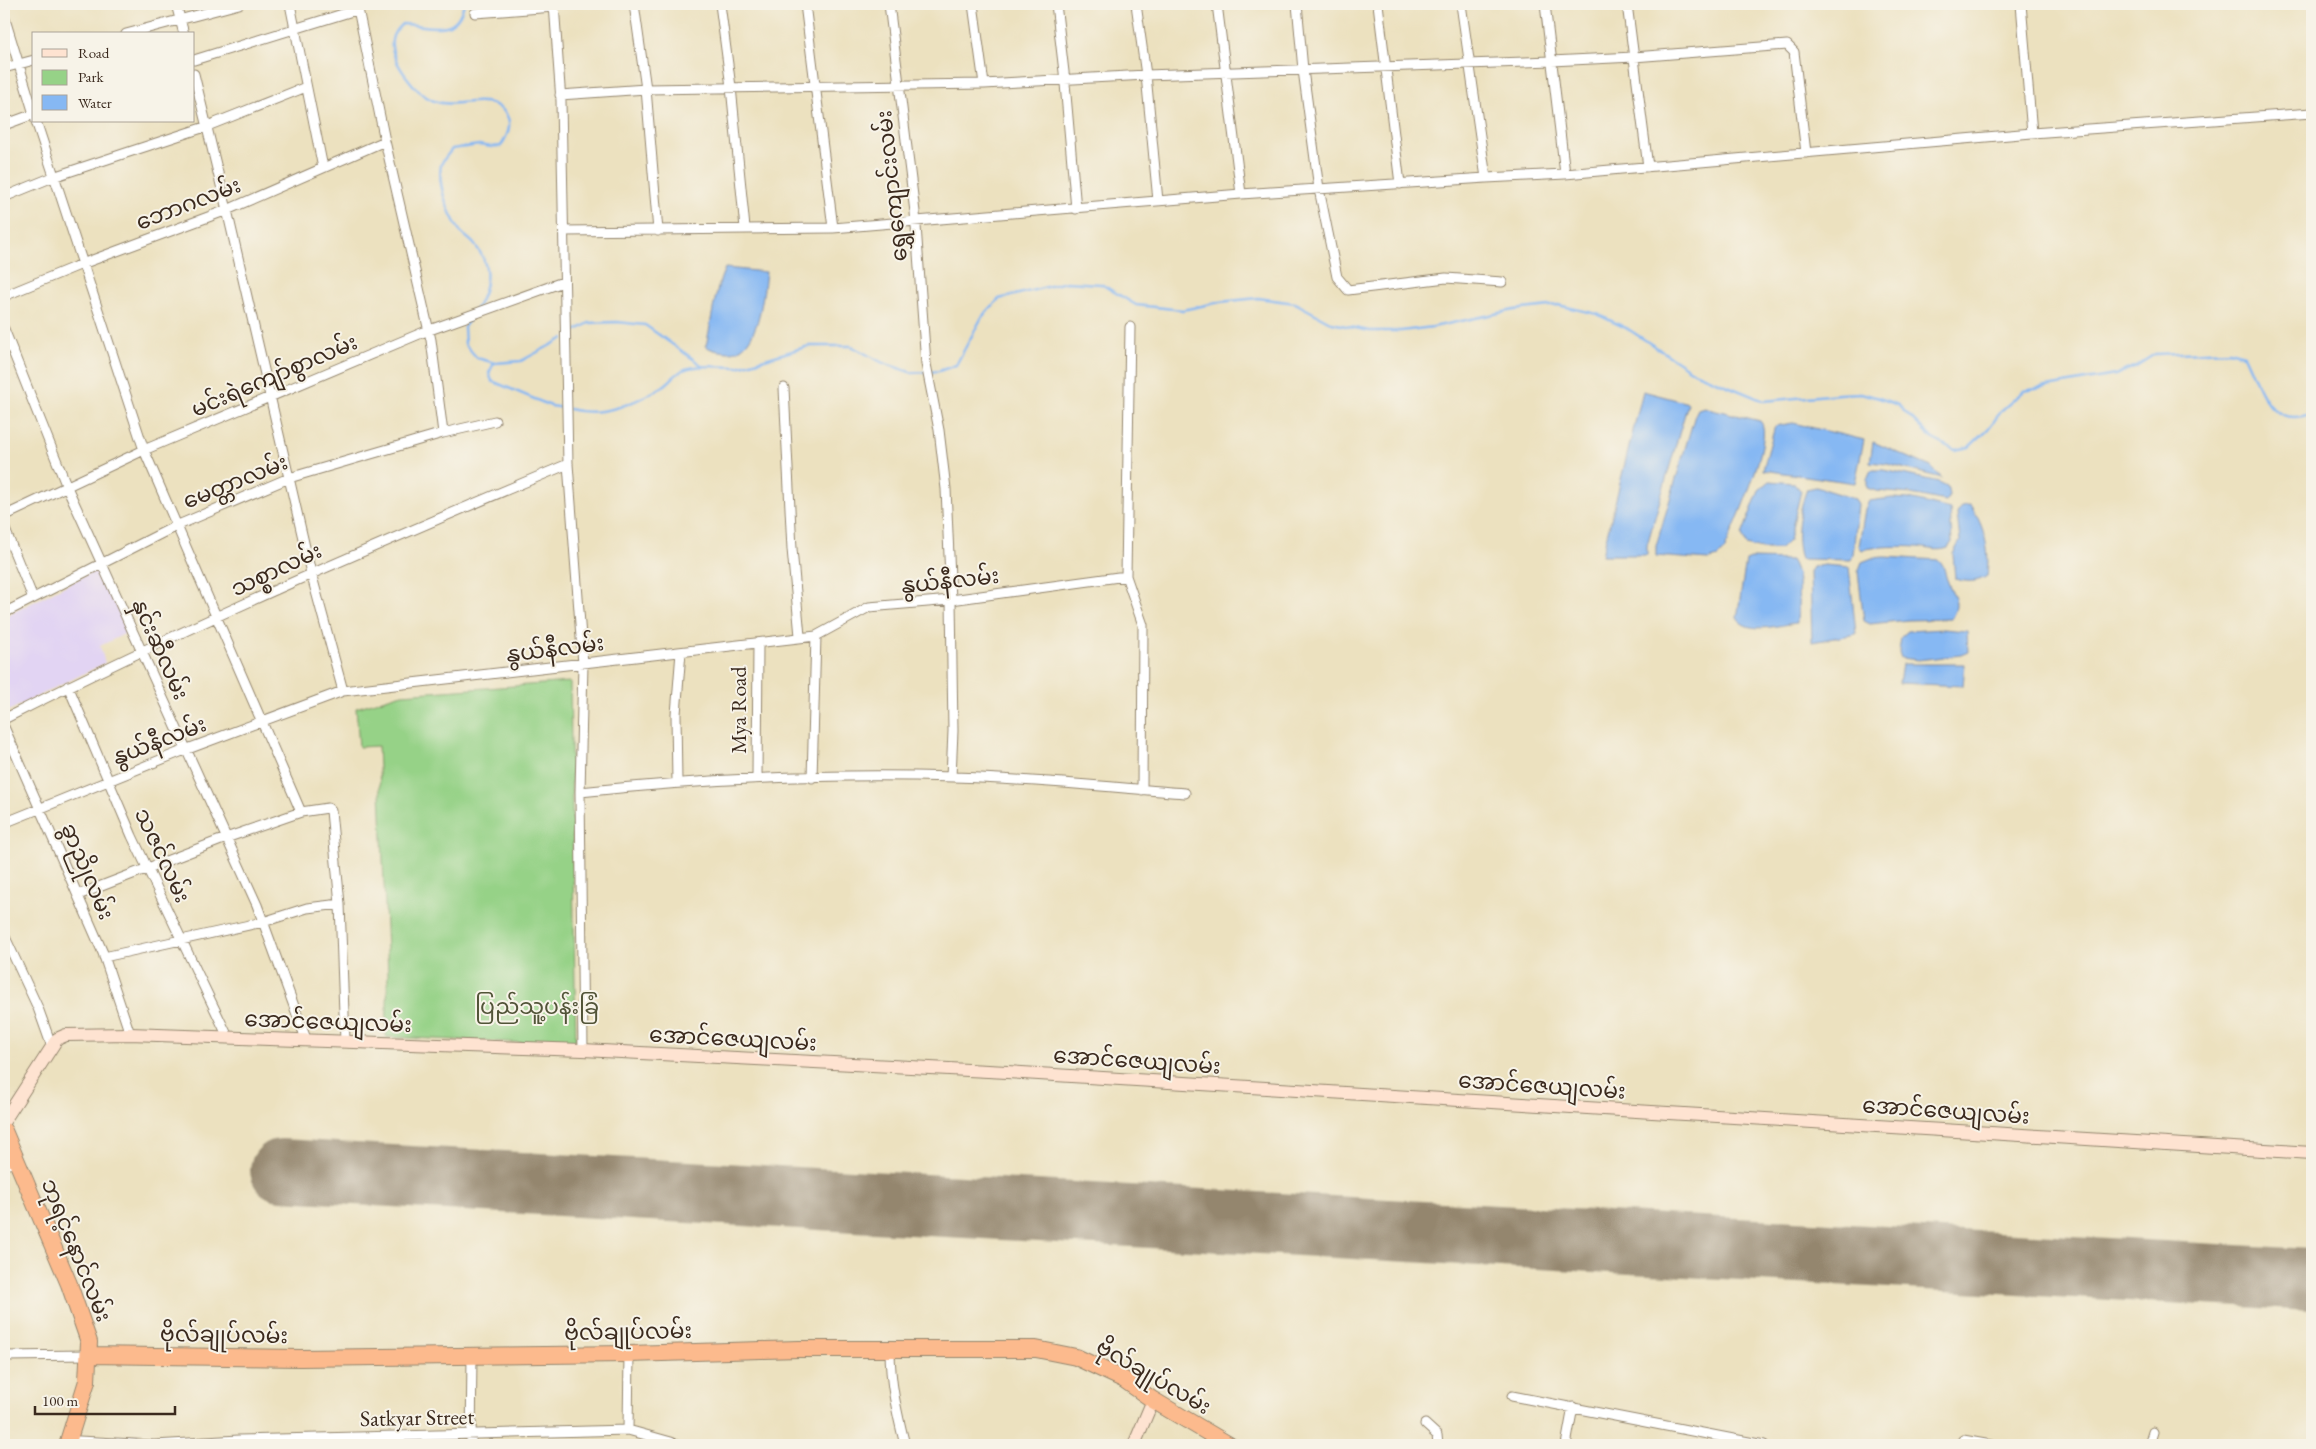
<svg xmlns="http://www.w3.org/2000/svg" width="2316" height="1449" font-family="'EB Garamond','Noto Sans Myanmar',serif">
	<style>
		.built { fill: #e2d4f3 }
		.green { fill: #96d287; stroke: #687e52 }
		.water { fill: #86b8f3; stroke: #607188 }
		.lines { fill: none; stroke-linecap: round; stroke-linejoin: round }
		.stream { stroke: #86b8f3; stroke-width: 2.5 }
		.runway { stroke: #94866e; stroke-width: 62 }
		.street-casing { stroke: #94866e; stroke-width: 11 }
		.secondary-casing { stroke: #94866e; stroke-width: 14 }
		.highway-casing { stroke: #94866e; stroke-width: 18 }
		.street { stroke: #fff; stroke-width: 9 }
		.secondary { stroke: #fee3d1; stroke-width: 12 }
		.highway { stroke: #fcba8d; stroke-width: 16 }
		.labels { text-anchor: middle; stroke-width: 4; stroke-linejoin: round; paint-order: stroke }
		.street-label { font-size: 22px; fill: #3b2a1e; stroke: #f7f3e8 }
		.park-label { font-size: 22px; fill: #525438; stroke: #f7f3e8 }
	</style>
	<rect width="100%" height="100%" fill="#f7f3e8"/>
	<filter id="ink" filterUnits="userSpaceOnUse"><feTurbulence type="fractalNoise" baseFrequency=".02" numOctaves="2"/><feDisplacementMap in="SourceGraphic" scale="10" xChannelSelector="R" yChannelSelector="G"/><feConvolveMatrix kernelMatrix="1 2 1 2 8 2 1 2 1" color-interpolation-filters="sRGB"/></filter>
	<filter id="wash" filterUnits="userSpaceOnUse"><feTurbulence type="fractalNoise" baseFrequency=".0096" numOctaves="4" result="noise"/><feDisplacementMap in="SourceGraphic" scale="20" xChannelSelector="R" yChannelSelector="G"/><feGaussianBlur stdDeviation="1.12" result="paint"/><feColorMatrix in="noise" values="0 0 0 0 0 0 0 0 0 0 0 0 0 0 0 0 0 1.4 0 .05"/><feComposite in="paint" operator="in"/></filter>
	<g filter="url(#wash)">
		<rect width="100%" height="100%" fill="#ece1bf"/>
		<!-- built -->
		<path class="built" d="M 100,568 L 128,632 L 100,646 L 105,663 L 4,713 L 4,617 Z"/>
		<!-- green -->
		<path class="green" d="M 570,682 L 576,1045 L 386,1037 L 388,974 L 378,746 L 359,747 L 356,708 L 402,694 Z"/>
		<!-- water -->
		<path class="water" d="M 725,268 L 766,272 C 763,295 759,354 728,352 C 719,351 713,351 706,346 C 712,320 714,292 725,268 Z
			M 1643,391 L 1688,403 L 1647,545 L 1647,555 L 1602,555 Z
			M 1704,407 L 1760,421 C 1776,434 1733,529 1725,549 L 1718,557 L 1708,560 L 1656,556 L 1656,546 L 1695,415 L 1698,409 Z
			M 1793,423 L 1864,440 L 1855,483 L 1763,470 L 1775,426 Z
			M 1873,442 L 1931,467 L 1942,478 L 1887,464 L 1870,462 Z
			M 1871,470 L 1884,470 L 1939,482 L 1947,486 L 1949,495 L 1946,501 L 1911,494 L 1876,491 L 1867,488 L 1867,479 Z
			M 1770,481 L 1794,483 L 1801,491 L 1789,540 L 1780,549 L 1761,549 L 1746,545 L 1742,535 L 1759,490 Z
			M 1816,487 L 1855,499 L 1858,504 L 1853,555 L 1851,560 L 1801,559 C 1794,537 1799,510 1807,489 Z
			M 1892,498 L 1909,499 L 1950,509 L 1952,542 L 1948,548 C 1937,552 1928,548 1917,547 C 1902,546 1877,546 1862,550 L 1859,546 L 1865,509 L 1869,501 Z
			M 1970,505 C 1985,526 1990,551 1987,576 C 1977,583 1966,582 1955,579 L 1953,554 L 1960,541 L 1957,514 L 1961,506 Z
			M 1884,557 L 1939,560 C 1946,567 1944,574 1948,582 C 1954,599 1961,602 1951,619 L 1908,620 L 1870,624 L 1864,621 L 1858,572 L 1862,562 L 1872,558 Z
			M 1751,559 L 1791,560 C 1802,577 1798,603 1797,623 C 1781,624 1748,636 1737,618 L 1746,561 Z
			M 1824,565 L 1849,567 L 1856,634 L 1812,642 L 1810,572 L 1813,567 Z
			M 1943,629 L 1967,631 L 1968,652 L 1961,655 L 1918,660 L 1901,658 L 1899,652 L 1901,637 L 1908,631 Z
			M 1902,664 L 1965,664 L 1963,686 L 1899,683 Z"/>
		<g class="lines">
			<!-- stream -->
			<path class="stream" d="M 464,4 C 455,39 429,24 402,24 C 397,29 393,33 392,40 C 389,59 416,94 434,101 C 457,110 488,90 506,114 C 513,125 507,136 501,146 L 492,147 L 479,145 L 452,149 C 449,154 443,159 441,165 C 437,185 449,214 460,231 C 464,236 470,239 474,244 C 493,265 488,289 475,311
				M 469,320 L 464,327 L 465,344 L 477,358 L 495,363 L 521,361 L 564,338
				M 568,335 L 589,323 L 617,322 L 645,325 L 703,366 L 738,367 L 809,346 L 851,346 L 883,363 L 913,373 L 925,372
				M 494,363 L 489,373 L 492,381 L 551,406 L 564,408
				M 930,372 L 939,371 L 956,365 L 982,317 L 999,299 L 1066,282 L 1101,284 L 1136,305 L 1183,310 L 1220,302 L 1258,298 L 1295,303 L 1332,323 L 1369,331 L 1401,331 L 1433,327 L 1514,310 L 1558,305 L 1597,314 L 1628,329 L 1694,372 L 1764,401 L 1839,394 L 1861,393 L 1879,398 L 1898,405 L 1933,439 L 1955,450 L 1969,447 L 1988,429 L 2003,409 L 2024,391 L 2115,375 L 2136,366 L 2155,354 L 2229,351 L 2244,355 C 2259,385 2268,431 2312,413
				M 569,409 C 602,418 633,404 662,387 C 669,383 675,374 683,370 C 689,367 697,367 703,366"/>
			<!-- runway -->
			<path class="runway" d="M 281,1170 L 2312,1280"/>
		</g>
	</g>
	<g filter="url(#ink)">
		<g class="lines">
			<!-- street casing -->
			<g class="street-casing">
				<path id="street" d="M 176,4 L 184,34
					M 290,4 L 323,168
					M 357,4 L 385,141 L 431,340 L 443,433
					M 554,4 L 561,101 L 568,464 L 583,664 L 580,792 L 583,1050
					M 634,4 L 646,89 L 658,231
					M 720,4 L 731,87 L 745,228
					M 805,4 L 833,228
					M 889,4 L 915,212 L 926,364 L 939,430 L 946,489 L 951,600 L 953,731 L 951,777
					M 973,4 L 984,84
					M 1056,4 L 1064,72 L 1076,209
					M 1136,4 L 1146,75 L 1158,201
					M 1217,4 L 1241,194
					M 1297,4 L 1303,70 L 1319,189 L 1337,277 L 1348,290 L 1446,278 L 1502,282
					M 1378,4 L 1400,184
					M 1545,4 L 1565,174
					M 1627,4 L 1648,167
					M 2021,4 L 2032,133
					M 475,13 L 554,7
					M 4,16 L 34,114
					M 126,34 L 239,4
					M 194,60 L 359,9
					M 4,68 L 34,60
					M 194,74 L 227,210 L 311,573 L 343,691
					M 560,95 L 646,89 L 984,84 L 1146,75 L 1551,61 L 1634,57 L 1787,45 L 1794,52 L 1806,153
					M 36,121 L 144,450 L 301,812
					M 4,125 L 34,114
					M 1486,178 L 1565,174 L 2032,133 L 2312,113
					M 4,197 L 53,177 L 205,127 L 306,87
					M 564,231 L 833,228 L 1241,194 L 1486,178 L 1461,4
					M 4,296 L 82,264 L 227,210 L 385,141
					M 1130,327 L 1126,576 L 1143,625 L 1142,790
					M 4,329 L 67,487 L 257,905 L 306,1039
					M 784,388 L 792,549 L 800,636
					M 4,516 L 144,450 L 424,332 L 563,282
					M 4,527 L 33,598
					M 4,613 L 176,526 L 289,478 L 443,433 L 495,421
					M 68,686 L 132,836 L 228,1037
					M 4,719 C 188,625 378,544 568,464
					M 4,727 L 103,953 L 130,1034
					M 757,778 L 758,643
					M 812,778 L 816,636
					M 677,782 L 676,714 L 681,652
					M 580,792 C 704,779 829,773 954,777 C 1031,779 1108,787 1185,793
					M 4,823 L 185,750 L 343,691 L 816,636 L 869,607 L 951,600 L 1126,576
					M 78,895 L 226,838 L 301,812 L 328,808 L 331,811 L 340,904 L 345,1041
					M 4,935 L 38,1008 L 52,1047
					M 104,957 L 263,922 L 307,908 L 340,904
					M 4,1165 L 17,1162
					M 890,1349 C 890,1383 897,1413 905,1445
					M 4,1356 L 89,1355
					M 1512,1396 L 1764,1445
					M 1425,1424 L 1437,1435 L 1438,1445
					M 628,1430 L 629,1354
					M 68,1442 L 79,1441 L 153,1445
					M 155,1445 L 239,1440 L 628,1430 L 671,1442 L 677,1445
					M 471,1445 L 472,1355
					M 1566,1445 L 1573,1407
					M 1959,1445 L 1963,1440 L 1991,1445
					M 2149,1445 L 2153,1432"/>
			</g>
			<!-- secondary casing -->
			<g class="secondary-casing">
				<path id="secondary" d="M 4,1121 L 57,1039 L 66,1035 L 130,1034 L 583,1050 L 1007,1072 L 2312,1153
					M 1134,1445 L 1153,1400"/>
			</g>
			<!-- highway casing -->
			<g class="highway-casing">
				<path id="highway" d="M 4,1131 L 69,1284 L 89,1342 L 87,1381 L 67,1445
					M 89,1355 L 300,1358 L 629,1354 L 799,1349 L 1036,1349 L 1076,1357 L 1123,1379 L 1153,1400 L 1229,1445"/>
			</g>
			<!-- street -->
			<use href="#street" class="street"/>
			<!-- secondary -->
			<use href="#secondary" class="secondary"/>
			<!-- highway -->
			<use href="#highway" class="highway"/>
		</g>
	</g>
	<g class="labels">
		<!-- street labels -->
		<g class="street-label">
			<text transform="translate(891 186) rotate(-96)" y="8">ရွှေကျောင်းလမ်း</text>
			<text transform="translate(188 203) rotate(-21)" y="8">ဘောဂလမ်း</text>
			<text transform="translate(274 375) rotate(-23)" y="8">မင်းရဲကျော်စွာလမ်း</text>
			<text transform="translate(235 481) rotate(-22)" y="8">မေတ္တာလမ်း</text>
			<text transform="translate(276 569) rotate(-25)" y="8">သစ္စာလမ်း</text>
			<text transform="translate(950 580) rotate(-6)" y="8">နွယ်နီလမ်း</text>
			<text transform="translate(555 648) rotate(-7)" y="8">နွယ်နီလမ်း</text>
			<text transform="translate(161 649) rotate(66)" y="8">နှင်းဆီလမ်း</text>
			<text transform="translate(738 710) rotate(-90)" y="8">Mya Road</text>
			<text transform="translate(159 740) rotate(-21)" y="8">နွယ်နီလမ်း</text>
			<text transform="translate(163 855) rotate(65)" y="8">သဇင်လမ်း</text>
			<text transform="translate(88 871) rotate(67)" y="8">ခွာညိုလမ်း</text>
			<text transform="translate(328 1021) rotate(2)" y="8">အောင်ဇေယျလမ်း</text>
			<text transform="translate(733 1038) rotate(3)" y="8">အောင်ဇေယျလမ်း</text>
			<text transform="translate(1137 1060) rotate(4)" y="8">အောင်ဇေယျလမ်း</text>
			<text transform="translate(1542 1085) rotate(4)" y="8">အောင်ဇေယျလမ်း</text>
			<text transform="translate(1946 1110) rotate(4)" y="8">အောင်ဇေယျလမ်း</text>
			<text transform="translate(77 1250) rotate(68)" y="8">ဘုရင့်နောင်လမ်း</text>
			<text transform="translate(628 1331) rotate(-1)" y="8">ဗိုလ်ချုပ်လမ်း</text>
			<text transform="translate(224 1334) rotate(1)" y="8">ဗိုလ်ချုပ်လမ်း</text>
			<text transform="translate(1154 1376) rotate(30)" y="8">ဗိုလ်ချုပ်လမ်း</text>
			<text transform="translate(417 1417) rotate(-1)" y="8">Satkyar Street</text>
		</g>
		<!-- park labels -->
		<g class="park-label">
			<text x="537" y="1014">ပြည်သူ့ပန်းခြံ</text>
		</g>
	</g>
	<!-- margin -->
	<rect width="2316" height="1449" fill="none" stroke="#f7f3e8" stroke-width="20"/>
	<!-- legend -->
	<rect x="32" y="32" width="162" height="90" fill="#f7f3e8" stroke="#aca397"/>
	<rect x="42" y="49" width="25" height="8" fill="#fee3d1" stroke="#aca397"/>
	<text x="78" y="58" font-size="15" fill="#3b2a1e">Road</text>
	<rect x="42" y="70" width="25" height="15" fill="#96d287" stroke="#aca397"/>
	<text x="78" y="82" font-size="15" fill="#3b2a1e">Park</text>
	<rect x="42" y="95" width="25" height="15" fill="#86b8f3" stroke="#aca397"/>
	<text x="78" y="108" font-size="15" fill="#3b2a1e">Water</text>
	<!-- scale -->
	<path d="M35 1406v8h140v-8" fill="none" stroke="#3b2a1e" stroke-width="2.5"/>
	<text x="42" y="1406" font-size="15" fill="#3b2a1e" stroke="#f7f3e8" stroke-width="4" paint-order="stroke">100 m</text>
</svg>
